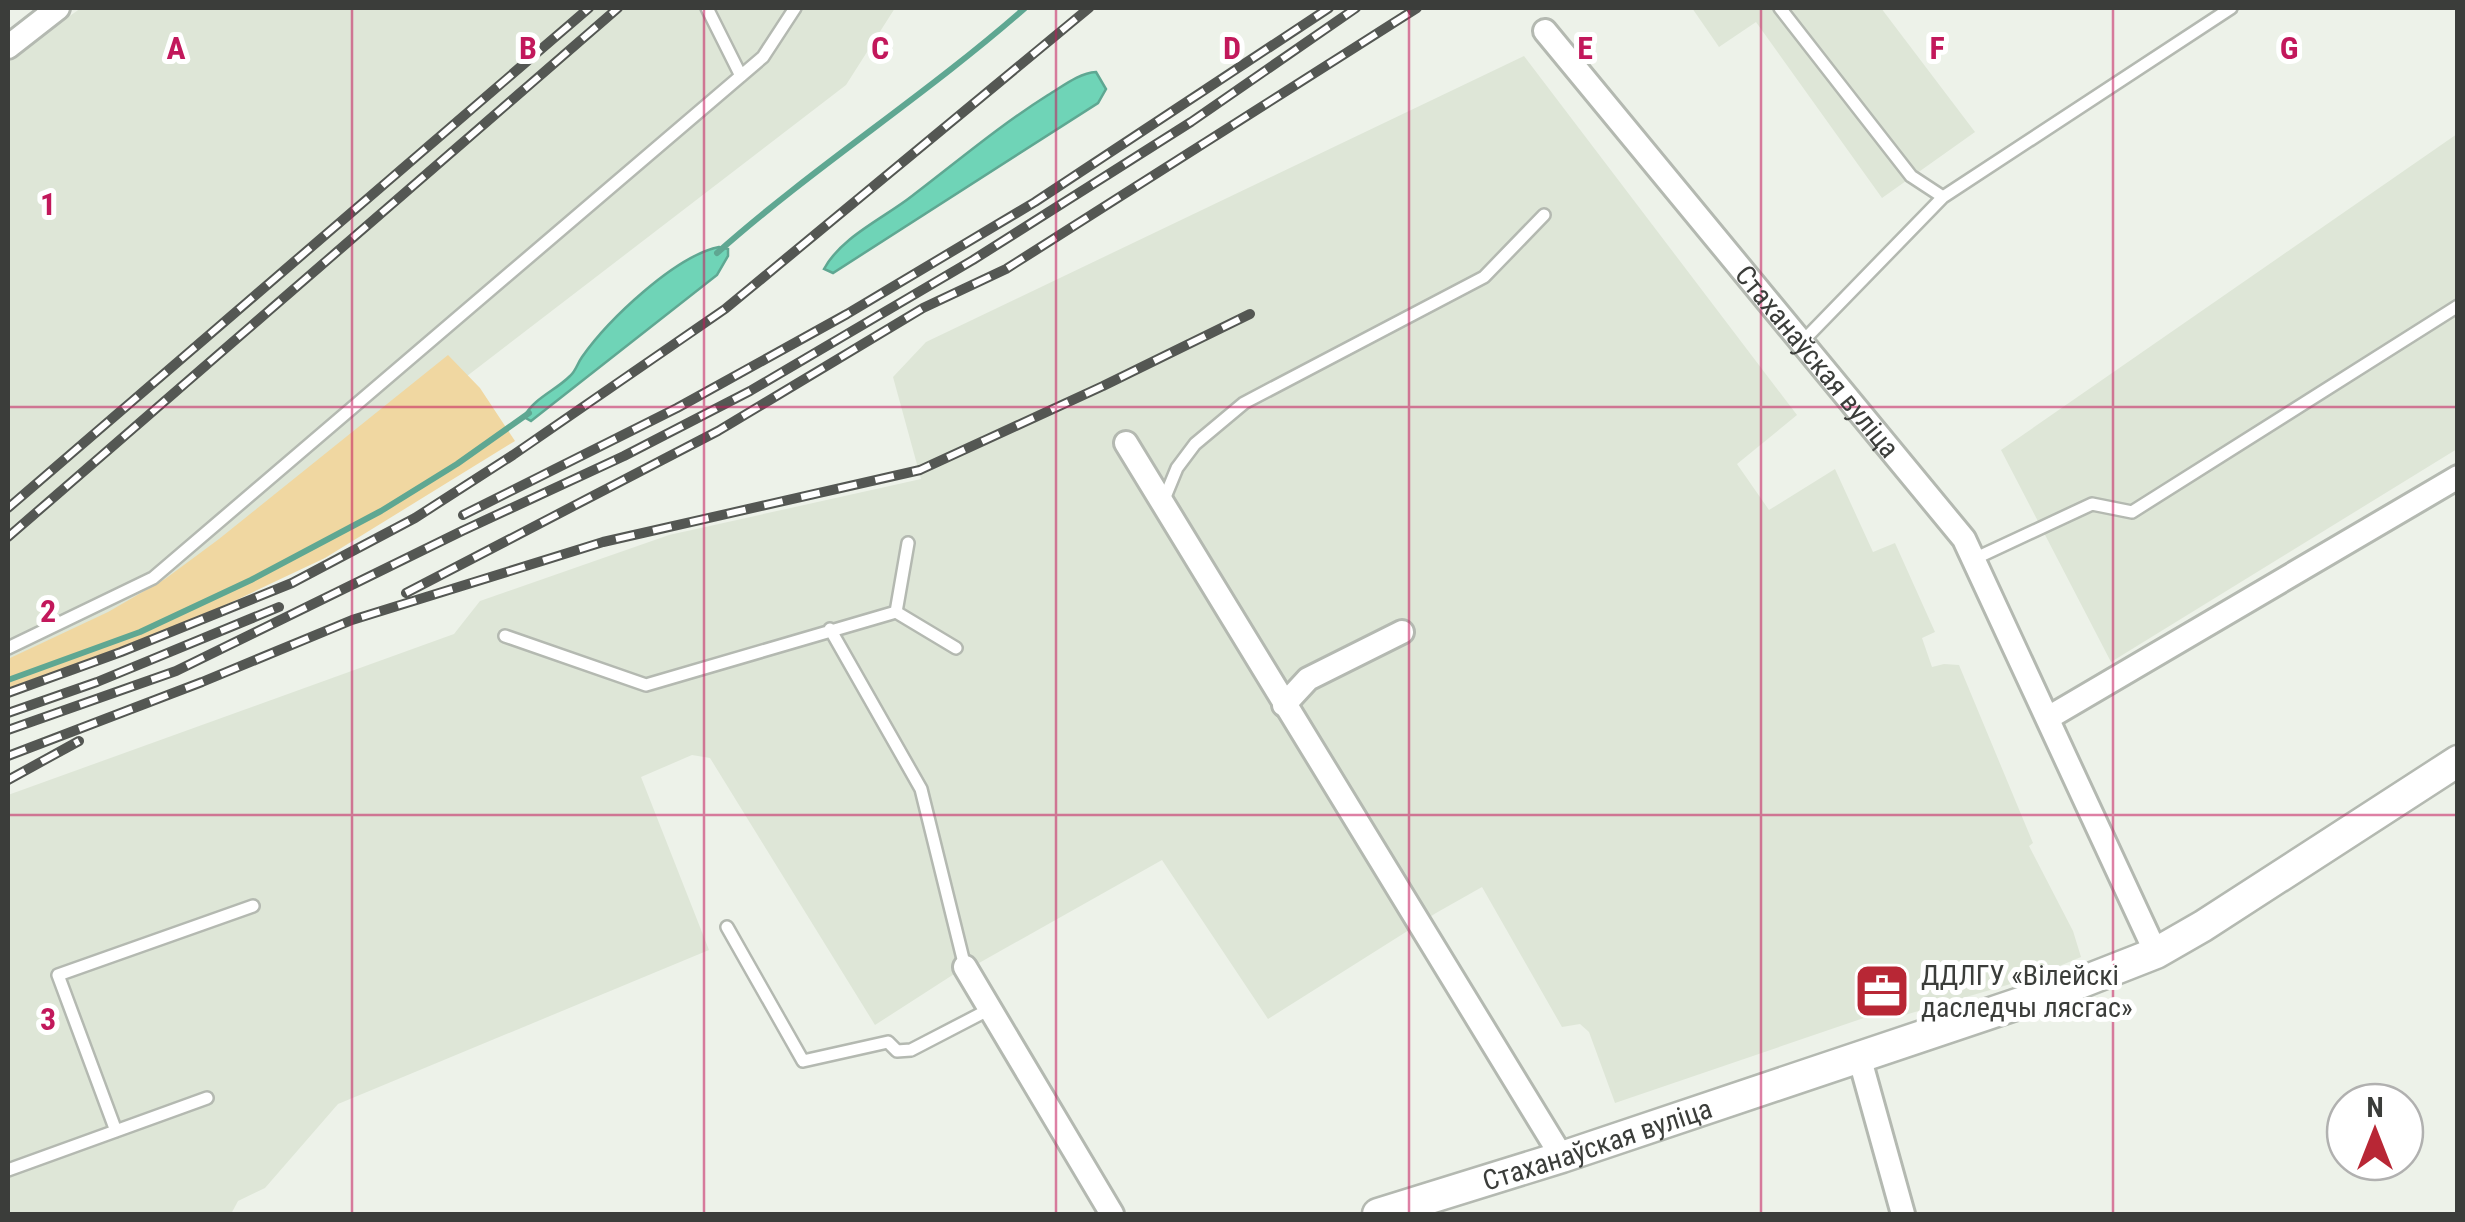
<svg xmlns="http://www.w3.org/2000/svg" width="2465" height="1222" font-family="'Roboto Condensed',sans-serif">
	<style>
		.built { fill: #dee6d7 }
		.green { fill: #f0d7a1 }
		.water { fill: #6fd4b7; stroke: #5fa792; stroke-width: 2.5 }
		.lines { fill: none; stroke-linecap: round; stroke-linejoin: round }
		.stream { stroke: #5fa792; stroke-width: 6 }
		.service-casing { stroke: #b4b9b1; stroke-width: 16 }
		.minor-casing { stroke: #b4b9b1; stroke-width: 28 }
		.tertiary-casing { stroke: #b4b9b1; stroke-width: 35 }
		.service { stroke: #fff; stroke-width: 11 }
		.minor { stroke: #fff; stroke-width: 22 }
		.tertiary { stroke: #fff; stroke-width: 30 }
		.rail-casing { stroke: #545753; stroke-width: 10 }
		.rail { stroke: #fff; stroke-width: 6; stroke-dasharray: 19; stroke-linecap: butt }
		.grid { fill: none; stroke: #c2185b; stroke-width: 2.5; stroke-opacity: 0.55 }
		.labels { text-anchor: middle; stroke-width: 10; stroke-linejoin: round; paint-order: stroke }
		.street-label { font-size: 28px; fill: #3b3d3a; stroke: #fff }
		.poi-label { font-size: 28px; fill: #3b3d3a; stroke: #fff; text-anchor: start }
		.grid-label { font-size: 32px; text-anchor: middle; font-weight: bold; fill: #c2185b; stroke: #fff; stroke-width: 10; stroke-linejoin: round; paint-order: stroke }
	</style>
	<rect width="100%" height="100%" fill="#edf2e9"/>
	<!-- built -->
	<path class="built" d="M 81,8 L 895,8 L 846,85 L 191,588 L 8,661 L 8,60 Z
		M 1692,8 L 1881,8 L 1975,132 L 1882,198 L 1756,22 L 1719,47 Z
		M 1524,56 L 1797,415 L 1737,464 L 1769,510 L 1835,469 L 1873,552 L 1895,543 L 1935,632 L 1922,638 L 1932,667 L 1944,664 L 1959,665 L 2033,843 L 2029,846 L 2073,931 L 2081,957 L 2031,978 L 1898,1017 L 1896,1007 L 1615,1103 L 1589,1032 L 1580,1024 L 1562,1027 L 1482,887 L 1436,913 L 1268,1019 L 1162,860 L 979,963 L 965,967 L 875,1025 L 710,758 L 692,755 L 641,777 L 709,950 L 338,1104 L 265,1188 L 238,1201 L 231,1214 L 8,1214 L 8,795 L 454,634 L 480,601 L 669,535 L 921,479 L 893,377 L 926,342 Z
		M 2457,134 L 2457,449 L 2111,662 L 2001,450 Z"/>
	<!-- green -->
	<path class="green" d="M 448,355 L 480,388 L 515,441 L 325,558 L 177,628 L 8,688 L 8,659 L 108,612 L 165,579 L 219,539 Z"/>
	<!-- water -->
	<path class="water" d="M 1096,72 L 1106,89 L 1098,103 L 833,273 L 824,269 C 841,237 884,218 912,196 C 958,161 999,126 1048,95 C 1063,86 1079,73 1096,72 Z
		M 719,247 L 728,249 L 728,256 L 717,275 L 531,421 L 524,417 C 534,398 555,391 570,376 C 576,371 577,364 582,357 C 608,320 675,256 719,247 Z"/>
	<g class="lines">
		<!-- stream -->
		<path class="stream" d="M 717,253 C 815,166 926,95 1025,8
			M 8,680 L 140,632 L 251,580 L 381,511 L 457,464 L 529,413"/>
		<!-- service casing -->
		<g class="service-casing">
			<path id="service" d="M 707,8 L 741,76
				M 1780,8 L 1911,176 L 1943,197 L 1802,342
				M 1943,197 L 2231,8
				M 1163,502 L 1177,468 L 1195,444 L 1244,403 L 1484,277 L 1544,215
				M 1974,559 L 2092,504 L 2132,512 L 2458,306
				M 896,612 L 908,543
				M 830,629 L 921,789 L 965,967
				M 505,636 L 646,685 L 896,612 L 956,648
				M 8,648 L 153,578 L 763,57 L 795,8
				M 727,927 L 803,1061 L 888,1042 L 897,1051 L 911,1050 L 990,1009
				M 116,1131 L 58,975 L 253,906
				M 8,1170 L 207,1098"/>
		</g>
		<!-- minor casing -->
		<g class="minor-casing">
			<g id="minor">
				<path id="s1" d="M 1545,31 L 1964,539 L 2156,953"/>
				<path d="M 8,47 L 58,8"/>
				<path d="M 1126,443 L 1562,1157"/>
				<path d="M 1284,705 L 1308,679 L 1402,632"/>
				<path d="M 2048,718 L 2458,477"/>
				<path d="M 965,967 L 1112,1214"/>
				<path d="M 1859,1056 L 1903,1214"/>
			</g>
		</g>
		<!-- tertiary casing -->
		<g class="tertiary-casing">
			<g id="tertiary">
				<path id="s2" d="M 1378,1214 L 1562,1157 L 2077,984 L 2156,953 L 2203,926 L 2458,761"/>
			</g>
		</g>
		<!-- service -->
		<use href="#service" class="service"/>
		<!-- minor -->
		<use href="#minor" class="minor"/>
		<!-- tertiary -->
		<use href="#tertiary" class="tertiary"/>
		<!-- rail casing -->
		<g class="rail-casing">
			<path id="rail" d="M 8,508 L 589,8
				M 463,515 L 677,408 L 847,314 L 1035,202 L 1329,8
				M 8,537 L 618,8
				M 406,593 L 718,431 L 923,308 L 1006,269 L 1417,8
				M 8,693 L 121,652 L 292,583 L 415,518 L 513,455 L 725,309 L 1089,8
				M 8,713 L 97,682 L 279,607
				M 8,730 L 176,671 L 462,531 L 624,456 L 750,391 L 973,260 L 1191,122 L 1356,8
				M 8,756 L 202,682 L 352,620 L 603,542 L 920,470 L 1103,386 L 1250,314
				M 8,780 L 79,741"/>
		</g>
		<!-- rail -->
		<use href="#rail" class="rail"/>
	</g>
	<!-- grid -->
	<path class="grid" d="M 352,8 L 352,1214M 704,8 L 704,1214M 1056,8 L 1056,1214M 1409,8 L 1409,1214M 1761,8 L 1761,1214M 2113,8 L 2113,1214M 8,407 L 2458,407M 8,815 L 2458,815"/>
	<!-- icons -->
	<defs>
		<g id="office-square" transform="scale(2.875)"><rect x="-9" y="-9" width="18" height="18" rx="4" fill="#b82735" stroke="#fff"/><path d="M-6-3h4V-5.5h4V-3h4V5H-6ZM-1-4.5V-3h2v-1.5ZM-6 0V1H6V0Z" fill="#fff"/></g>
	</defs>
	<g fill-rule="evenodd">
		<use href="#office-square" x="1882" y="991"/>
	</g>
	<g class="labels">
		<!-- street labels -->
		<g class="street-label">
			<text dy="10" stroke="none"><textPath href="#s1" startOffset="428">Стаханаўская вуліца</textPath></text>
			<text dy="10" stroke="none"><textPath href="#s2" startOffset="230">Стаханаўская вуліца</textPath></text>
		</g>
		<!-- poi labels -->
		<g class="poi-label">
			<text x="1921" y="985">ДДЛГУ «Вілейскі<tspan x="1921" dy="32">даследчы лясгас»</tspan></text>
		</g>
	</g>
	<g class="grid-label">
		<text x="176" y="59">A</text>
		<text x="528" y="59">B</text>
		<text x="880" y="59">C</text>
		<text x="1232" y="59">D</text>
		<text x="1585" y="59">E</text>
		<text x="1937" y="59">F</text>
		<text x="2289" y="59">G</text>
		<text x="48" y="215">1</text>
		<text x="48" y="622">2</text>
		<text x="48" y="1030">3</text>
	</g>
	<!-- border -->
	<rect width="2465" height="1222" fill="none" stroke="#3b3d3a" stroke-width="20"/>
	<!-- north arrow -->
	<g transform="translate(2375 1132)"><circle r="48" fill="#ffffff" stroke="#b1b1b0" stroke-width="2.5"/>
	<path d="M0-8L18 38L0 25L-18 38Z" fill="#b82735"/>
	<text y="-15" font-size="28" font-weight="bold" text-anchor="middle" fill="#3b3d3a">N</text>
	</g>
</svg>
